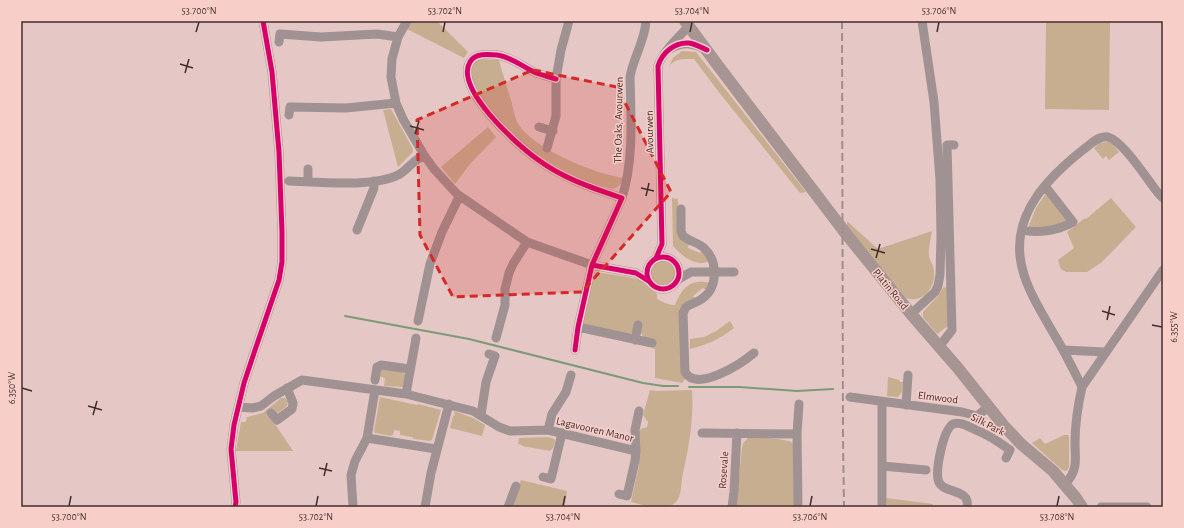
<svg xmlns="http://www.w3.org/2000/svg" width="1184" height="528" font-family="'Alegreya Sans',sans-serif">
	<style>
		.green { fill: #c7ae90 }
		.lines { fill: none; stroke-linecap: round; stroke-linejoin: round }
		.stream { stroke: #7d9a76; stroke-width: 2 }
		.minor { stroke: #a09292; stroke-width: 9 }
		.major { stroke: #a79593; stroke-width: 12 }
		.rail { stroke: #9e8e8d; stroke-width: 2; stroke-dasharray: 8 4; stroke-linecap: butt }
		.cycleway-casing { stroke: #f8cec9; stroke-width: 8 }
		.cycleway { stroke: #d6006c; stroke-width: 5 }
		.marked { fill: #d62828; fill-opacity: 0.2; stroke: #d62828; stroke-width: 3; stroke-dasharray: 8 5; stroke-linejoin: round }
		.ticks { fill: none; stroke: #432f2d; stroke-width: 1.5 }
		.labels { text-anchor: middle; stroke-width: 3; stroke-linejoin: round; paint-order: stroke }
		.street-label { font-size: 11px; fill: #432f2d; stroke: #f8cec9 }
		.neatline { fill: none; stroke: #432f2d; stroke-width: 1.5 }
		.ticks-label { font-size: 10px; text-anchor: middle; fill: #432f2d }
	</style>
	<rect width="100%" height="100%" fill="#e5c8c5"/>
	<!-- green -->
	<path class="green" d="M 412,21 L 437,21 L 468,52 L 464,58 L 407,29 Z
		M 1046,21 L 1110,21 L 1109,110 L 1045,109 Z
		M 682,51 L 696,52 L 806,192 L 800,193 L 718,91 L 694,59 C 685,59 674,58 669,67 L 673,58 Z
		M 476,59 L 499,60 C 503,75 508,90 512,104 C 514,111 515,119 519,125 C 536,150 593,173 623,178 L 621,184 L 614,189 L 609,188 C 596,184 582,180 569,173 C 556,166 542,158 530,149 C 511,136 476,99 471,76 C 470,70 473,64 476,59 Z
		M 391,109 L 413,149 L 413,152 L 398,167 L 383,110 Z
		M 488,127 L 496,137 L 470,164 L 455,184 L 441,167 Z
		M 1108,142 L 1113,144 L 1119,152 L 1109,160 L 1106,156 L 1103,159 L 1094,148 L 1100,143 Z
		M 1047,192 L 1069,222 L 1031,230 L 1028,228 L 1036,208 Z
		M 672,198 L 678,199 L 679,235 L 689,244 L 688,248 L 700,253 L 702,251 L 709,261 C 696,268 681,255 673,246 Z
		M 1111,198 L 1136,227 L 1102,262 L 1087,272 L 1066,272 L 1061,269 L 1058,260 L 1074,248 L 1067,232 L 1085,218 L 1086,219 Z
		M 847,221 L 878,249 L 932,231 C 931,238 928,249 929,256 C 930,261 934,266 934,271 C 936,287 923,304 906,298 L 847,227 Z
		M651 273a12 12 0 1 1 24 0a12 12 0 1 1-24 0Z
		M 596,272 L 628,277 L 639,280 L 655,292 L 657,294 L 657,299 L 665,303 L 672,305 L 675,305 C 682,288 690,278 710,283 L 706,290 L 703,288 L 693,296 L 695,298 L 681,309 L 682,375 L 685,379 L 682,383 L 655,378 L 655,349 L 652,348 L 654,341 L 644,338 L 641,333 L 632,333 L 628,335 L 584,324 L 582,319 L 593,277 Z
		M 947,287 L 948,326 L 937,334 L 923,317 L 923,312 L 938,296 L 943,288 Z
		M 730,321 L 734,328 C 718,340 709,344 690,349 L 690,339 L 704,337 L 716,331 Z
		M 382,369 L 403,372 L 406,376 L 403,387 L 384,386 L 385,378 L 381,377 L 379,375 L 380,370 Z
		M 888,377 L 899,380 L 900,382 L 903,382 L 902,392 L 898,397 L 887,396 Z
		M 650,390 L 656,391 L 692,390 C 694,417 689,447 683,473 C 681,481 682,496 676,502 C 664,513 644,505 631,502 L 639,465 L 639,431 L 641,429 L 647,427 L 648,422 L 643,415 Z
		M 380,397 L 417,405 L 418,404 L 441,410 L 432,440 L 430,441 L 414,439 L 412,437 L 400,435 L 400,431 L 394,430 L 393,435 L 391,436 L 375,433 L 374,431 Z
		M 281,398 L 285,398 L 288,401 L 287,406 L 278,413 L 272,410 L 266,415 L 275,424 L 293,451 L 236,451 L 241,422 L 246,422 L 247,417 L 263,413 Z
		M 454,411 L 473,418 L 485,425 L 482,436 L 450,428 L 453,416 L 455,415 Z
		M 1064,435 L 1068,435 L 1069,437 L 1069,466 L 1068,470 L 1065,471 L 1062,470 L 1032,443 L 1040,438 L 1045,444 Z
		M 548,437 L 554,439 L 555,441 L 553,448 L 550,451 L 522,446 L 522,445 L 518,444 L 519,438 Z
		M 748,438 C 757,437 786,438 793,443 L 794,507 L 736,507 L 742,448 L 743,443 Z
		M 521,480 L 567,491 L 565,507 L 510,507 Z
		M 886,498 L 933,504 L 932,507 L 887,507 Z"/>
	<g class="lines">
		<!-- stream -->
		<path class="stream" d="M 345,316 L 469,339 L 643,383 L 663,386 L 678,386
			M 689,387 L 739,387 L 797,391 L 833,389"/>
		<!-- minor -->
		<path class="minor" d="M 407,21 L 398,37 L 392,59 L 391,77 L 396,103 L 403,119 L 424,155 L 434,169 L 457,194 L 527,242 L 592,265 L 636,273 L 650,282
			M 279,42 L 280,34 L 321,37 L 377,34 L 398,37
			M 670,49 C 683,41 692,43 705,49
			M 556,79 C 550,77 542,75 536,73 C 523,67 512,57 497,55 C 488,54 475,53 470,62 C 454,88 517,145 537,159 C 562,178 592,188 622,198 L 592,265 L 578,327 L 575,350
			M 289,115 L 290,107 L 346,108 L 396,103
			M 539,127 L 553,131
			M 547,148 L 556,116 L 556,79 L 561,50 L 569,21
			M 308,169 L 308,181
			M 289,181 C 319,182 374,188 400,174 C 405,171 409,166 414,162 C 417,159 421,157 424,155
			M 622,198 C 634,159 631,118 630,77 C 633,58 645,41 646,21
			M 681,209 L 681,231 L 683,236 C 689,241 699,243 704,248 C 718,261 718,287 703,298 C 698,302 691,304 686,307 L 683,313 L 685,372 C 697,393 742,363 754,353
			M 357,230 L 374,188 L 374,181
			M 1022,230 C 1038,234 1059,230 1073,222 L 1045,186
			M647 273a16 16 0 1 1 32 0a16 16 0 1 1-32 0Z
			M 656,258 L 662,244 L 658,66 C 663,51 678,38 689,26
			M 677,280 L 691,272 L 734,272
			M 911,314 L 935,292 L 938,286 L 940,275 L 941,236 L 940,180 L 934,102 L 922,21
			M 418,321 L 430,264 L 442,232 L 459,197
			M 578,327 L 652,343
			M 496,338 L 505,305 L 505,289 L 509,273 L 513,264 L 527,242
			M 635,340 L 638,325
			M 939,347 L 952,330 L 947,145 L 954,145
			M 1063,350 L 1105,352
			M 375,380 L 377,367 L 381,365 L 410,369
			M 1082,387 C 1073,369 1065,352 1055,336 C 1041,311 1023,285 1020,256 C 1015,210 1051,175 1084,149 C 1091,144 1099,135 1108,137 C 1123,141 1147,179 1158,193 L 1163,198
			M 406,394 L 416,338
			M 850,397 L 962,412 L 977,416 L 988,407
			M 882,402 L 882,507
			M 906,405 L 908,375
			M 239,407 L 252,408 L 261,406 L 274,396 L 302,380 L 406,394 L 473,411 L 499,427 L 510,431 L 548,430 L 636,451
			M 271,413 L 277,420 L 292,409 L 293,403 L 287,388
			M 481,415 L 486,382 L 495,356 L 489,354
			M 548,430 L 552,414 L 566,392 L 571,375
			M 702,433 L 797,434
			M 367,438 L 436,449
			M 882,466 L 926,470
			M 543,477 L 551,479 L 562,433
			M 1065,484 C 1070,479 1074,472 1075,465 C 1076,458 1075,450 1075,443 C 1075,424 1078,405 1082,387 L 1163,270
			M 619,494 L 627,496 L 635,461 L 636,451 L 635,430 L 639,411
			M 235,507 L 236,502 L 231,449 L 234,425 L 244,383 L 254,353 L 279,280 L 282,262 L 282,232 L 279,152 L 272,72 L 263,21
			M 353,507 L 351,475 L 355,461 L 367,438 L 375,390
			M 425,507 L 431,473 L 449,404
			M 508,507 L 516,486
			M 732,507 L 734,492 L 737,433
			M 798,507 L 797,434 L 799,404
			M 967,507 C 971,487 940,495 938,479 C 936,468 943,430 953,424 C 960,421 969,427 976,430 C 989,435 999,442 1010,450 L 1006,458
			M 1101,507 L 1147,507"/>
		<!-- major -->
		<path class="major" d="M 685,21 L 719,67 L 847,235 L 911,314 L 957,367 L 1004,426 L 1021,444 L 1053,471 L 1076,498 L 1082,507"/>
		<!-- rail -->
		<path class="rail" d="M 842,21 L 843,437 L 844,507"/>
		<!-- cycleway casing -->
		<g class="cycleway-casing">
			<path id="cycleway" d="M 556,79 C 550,77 542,75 536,73 C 523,67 512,57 497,55 C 488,54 475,53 470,62 C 454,88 517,145 537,159 C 562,178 592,188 622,198 L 592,265 L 578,327 L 575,350
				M647 273a16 16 0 1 1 32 0a16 16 0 1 1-32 0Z
				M 656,258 L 662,244 L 658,66 C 662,53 674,42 689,43 C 695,44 701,47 707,50
				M 592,265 L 636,273 L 650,282
				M 235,507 L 236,502 L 231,449 L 234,425 L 244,383 L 254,353 L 279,280 L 282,262 L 282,232 L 279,152 L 272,72 L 263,21"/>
		</g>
		<!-- cycleway -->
		<use href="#cycleway" class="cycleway"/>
	</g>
	<!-- marked area -->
	<path class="marked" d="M 533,70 L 617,87 L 671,192 L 582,292 L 453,297 L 420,235 L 417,120 Z"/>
	<!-- ticks -->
	<path class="ticks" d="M 196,32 L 199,22M 443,32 L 445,22M 690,32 L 692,22M 937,32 L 939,22M 180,64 L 193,68M 185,73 L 189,59M 410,126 L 424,130M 415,134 L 419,121M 641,188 L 654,191M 646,196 L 649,183M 871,249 L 885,253M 876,258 L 880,244M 1102,311 L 1115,315M 1107,320 L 1110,306M 1152,325 L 1162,327M 22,388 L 32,391M 88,406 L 102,410M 93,415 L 97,401M 319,468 L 332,471M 324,476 L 327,463M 69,506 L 71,496M 316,506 L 318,496M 563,506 L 565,496M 810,506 L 812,496M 1057,506 L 1059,496"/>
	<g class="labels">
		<!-- street labels -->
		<g class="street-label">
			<text transform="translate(618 120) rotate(-89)" y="4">The Oaks, Avourwen</text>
			<text transform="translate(649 132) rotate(-91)" y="4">Avourwen</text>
			<text transform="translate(891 289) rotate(51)" y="4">Platin Road</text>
			<text transform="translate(938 397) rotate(7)" y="4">Elmwood</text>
			<text transform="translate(988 424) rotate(27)" y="4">Silk Park</text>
			<text transform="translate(595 429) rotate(13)" y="4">Lagavooren Manor</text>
			<text transform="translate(723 470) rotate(-86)" y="4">Rosevale</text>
		</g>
	</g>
	<!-- border -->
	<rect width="1184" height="528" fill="none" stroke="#f8cec9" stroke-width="44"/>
	<rect x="22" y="22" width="1140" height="484" class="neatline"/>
	<g class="ticks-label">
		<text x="199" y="14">53.700°N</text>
		<text x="445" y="14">53.702°N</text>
		<text x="692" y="14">53.704°N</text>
		<text x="939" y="14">53.706°N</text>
		<text transform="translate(1173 327) rotate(-90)" y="4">6.355°W</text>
		<text transform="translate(11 388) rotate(-90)" y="4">6.350°W</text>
		<text x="69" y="520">53.700°N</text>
		<text x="316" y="520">53.702°N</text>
		<text x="563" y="520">53.704°N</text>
		<text x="810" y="520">53.706°N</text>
		<text x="1057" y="520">53.708°N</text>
	</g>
</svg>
